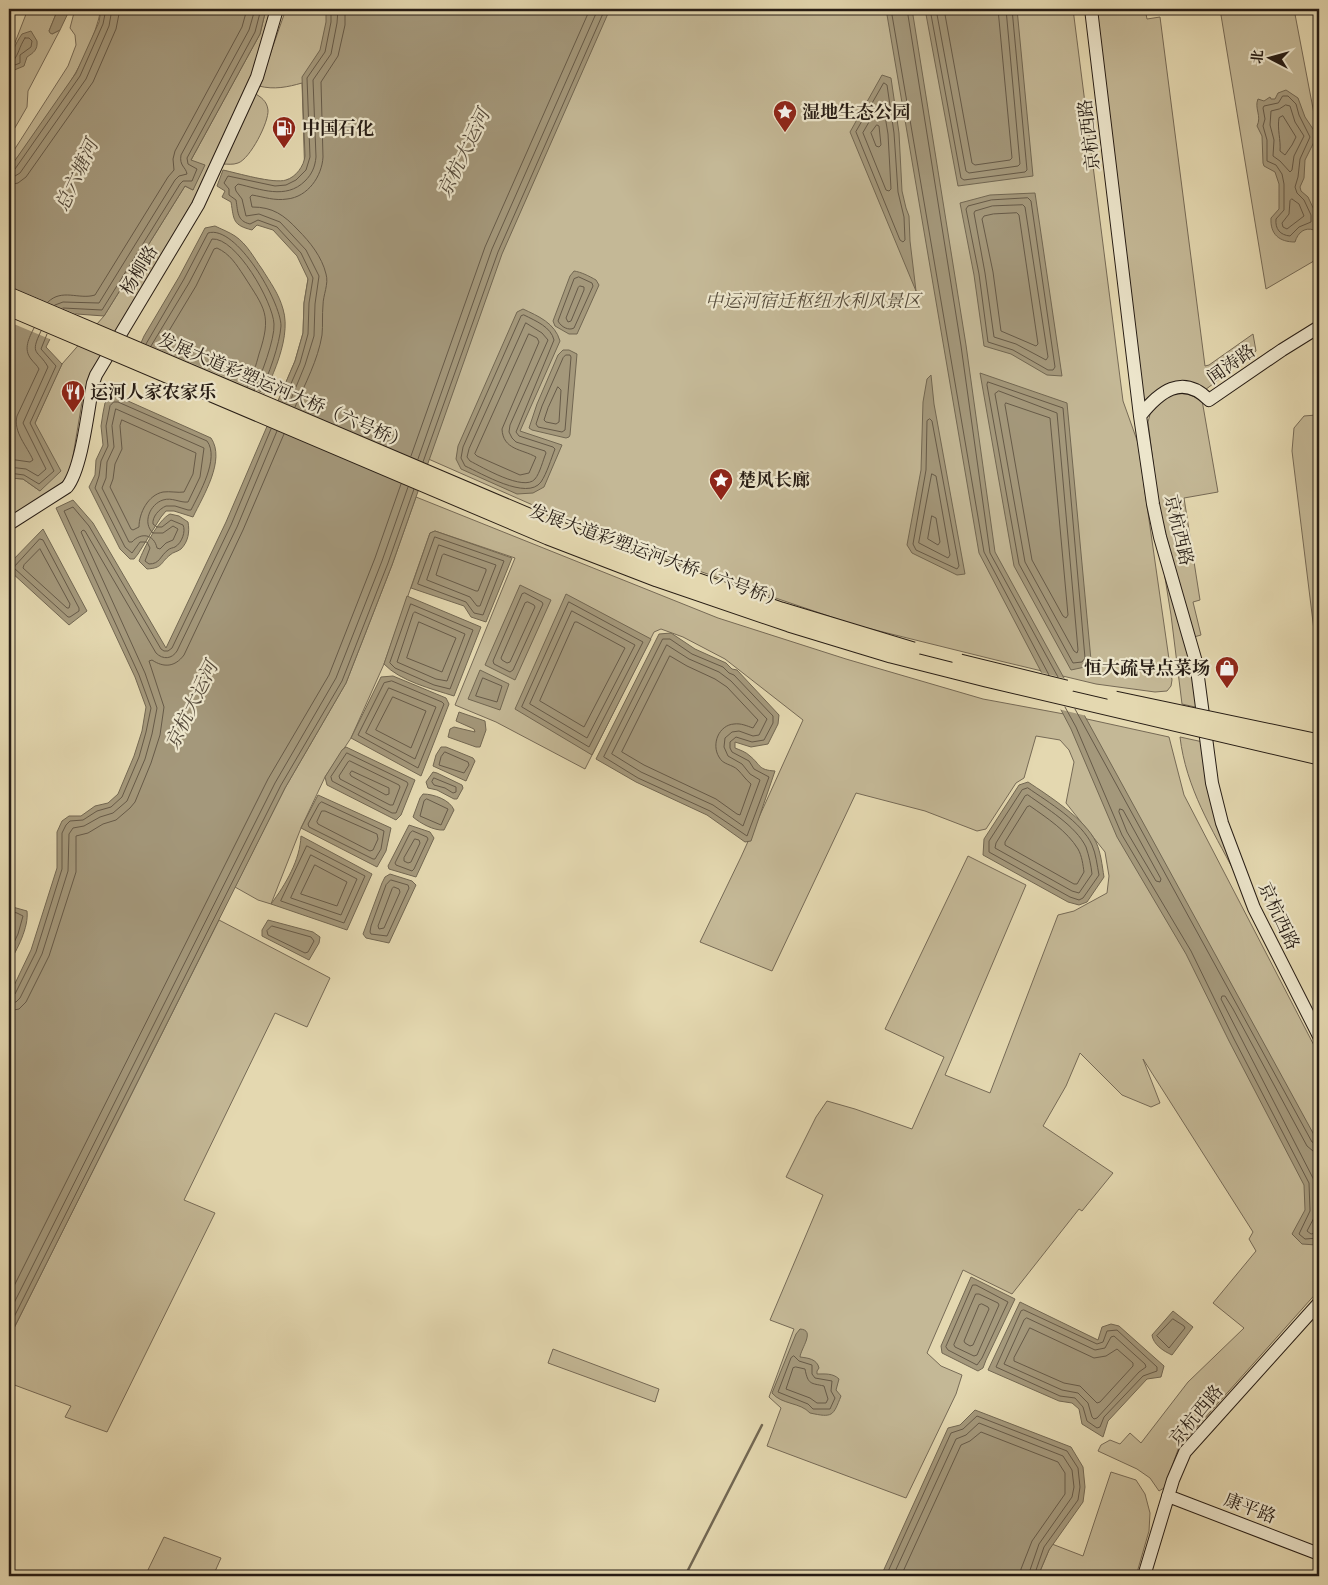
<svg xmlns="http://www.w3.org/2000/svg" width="1328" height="1585" font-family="'IM FELL DW Pica','Noto Serif SC',serif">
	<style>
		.green { fill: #c4b896; stroke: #766a56 }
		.water { fill: #a4987b; stroke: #726752 }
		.pier { fill: #e4d8b0 }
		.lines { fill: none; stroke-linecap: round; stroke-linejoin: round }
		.shore { stroke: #665a48; stroke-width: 1 }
		.stream { stroke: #726752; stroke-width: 2.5 }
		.secondary-casing { stroke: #271d15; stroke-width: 14 }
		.secondary { stroke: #ede6cc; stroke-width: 12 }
		.primary-bridge-casing { stroke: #271d15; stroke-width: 17; stroke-linecap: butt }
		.primary-bridge { stroke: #e4d8b0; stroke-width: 15 }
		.labels { text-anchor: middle; stroke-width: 4.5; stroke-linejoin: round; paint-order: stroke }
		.poi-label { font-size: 18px; font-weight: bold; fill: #271d15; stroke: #ede6cc; text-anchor: start }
		.street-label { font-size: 18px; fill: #271d15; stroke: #ede6cc }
		.park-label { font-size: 18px; font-style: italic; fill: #564c3c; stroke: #ede6cc }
		.water-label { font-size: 19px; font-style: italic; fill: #534839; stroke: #ede6cc }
	</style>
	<rect width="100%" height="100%" fill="#e4d8b0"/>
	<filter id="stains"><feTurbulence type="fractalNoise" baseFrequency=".004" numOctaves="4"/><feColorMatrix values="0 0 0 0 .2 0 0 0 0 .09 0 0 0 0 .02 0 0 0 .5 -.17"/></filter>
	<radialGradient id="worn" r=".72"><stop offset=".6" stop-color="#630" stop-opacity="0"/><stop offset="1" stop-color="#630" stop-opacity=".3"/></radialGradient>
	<!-- green -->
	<path class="green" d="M 28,9 L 58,9 L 49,31 L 52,34 L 60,30 L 28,91 L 27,107 L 9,138 L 9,58 Z
		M 75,9 L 101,9 C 89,68 43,121 9,169 L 9,158 L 68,66 L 76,45 L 75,35 L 70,28 Z
		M 266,9 L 274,9 L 250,82 L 212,168 L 84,390 L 70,474 L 57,487 L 9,518 L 9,480 L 10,478 L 23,479 L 40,491 L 35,423 L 53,383 L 62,364 L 104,316 L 185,186 L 193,190 L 191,160 L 260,34 Z
		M 286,9 L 1073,9 L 1123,401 L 1138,443 L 1172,680 L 1171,686 L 1167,691 L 1155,692 L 1096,684 L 996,660 L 855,625 L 752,590 L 652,554 L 535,506 L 281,394 L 295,361 L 303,333 L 304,303 L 308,279 L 302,83 C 288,87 274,90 259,86 Z
		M 1096,9 L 1145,9 L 1147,19 L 1160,17 L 1205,366 L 1209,365 L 1253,334 L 1256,351 L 1205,390 L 1159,389 L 1144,401 Z
		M 1220,9 L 1294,9 L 1319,140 L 1319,258 L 1266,289 Z
		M 254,93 C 261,97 267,101 268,110 C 269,122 250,159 238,163 C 233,165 227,164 223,164 Z
		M 1173,393 L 1188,394 L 1202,400 L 1218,492 L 1184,498 L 1200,600 L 1193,602 L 1201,635 L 1194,637 L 1159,510 L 1148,422 L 1152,407 Z
		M 1319,412 L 1319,671 L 1292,451 L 1294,428 L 1304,416 L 1316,415 Z
		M 416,497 L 718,618 L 846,659 L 983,699 L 1064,714 L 1169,737 L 1184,795 L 1319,1055 L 1319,1290 L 1179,1447 L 1164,1488 L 1159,1491 L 1150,1478 L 1137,1469 L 1098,1451 L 1101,1445 L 1110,1440 L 1120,1444 L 1130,1433 L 1141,1443 L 1188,1382 L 1244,1328 L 1213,1303 L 1256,1251 L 1249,1239 L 1253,1232 L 1143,1059 L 1160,1103 L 1151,1107 L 1122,1095 L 1080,1053 L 1066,1086 L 1043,1126 L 1113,1173 L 1082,1211 L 1079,1209 L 1012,1294 L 963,1270 L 927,1353 L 941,1366 L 962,1375 L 956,1394 L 906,1498 L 767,1446 L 781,1408 L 769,1397 L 794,1329 L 770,1320 L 823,1195 L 786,1177 L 816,1117 L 827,1101 L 855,1109 L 912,1129 L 944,1057 L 885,1029 L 968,856 L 1026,885 L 945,1075 L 990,1093 L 1058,915 L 1074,911 L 1107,893 L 1109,876 L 1105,852 L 1066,803 L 1074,762 L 1069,750 L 1060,740 L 1036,736 L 1024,778 L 1016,783 L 986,829 L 977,831 L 925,811 L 856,793 L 772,971 L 700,942 L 741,857 L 803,720 L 725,659 L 683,637 L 661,629 L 654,632 L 585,769 L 496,722 L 455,705 L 515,558 L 435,531 L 430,533 L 384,664 L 351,738 L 325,777 L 301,828 L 271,904 L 258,900 L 235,887 L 285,788 L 346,683 L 392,565 Z
		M 1161,553 L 1187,639 L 1197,702 L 1195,707 L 1182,704 L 1171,615 Z
		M 1180,737 L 1203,742 L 1235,873 C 1212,829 1186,788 1180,737 Z
		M 219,920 L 330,978 L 307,1027 L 275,1013 L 184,1200 L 215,1213 L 107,1432 L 65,1417 L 71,1406 L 9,1383 L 9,1338 Z
		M 553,1349 L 659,1389 L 655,1402 L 548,1363 Z
		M 1111,1472 L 1136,1480 L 1145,1494 L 1150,1513 L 1149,1531 L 1136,1576 L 1038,1576 L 1049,1550 L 1052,1544 L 1083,1556 Z
		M 164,1537 L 221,1558 L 213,1576 L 145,1576 Z"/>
	<!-- water -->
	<path class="water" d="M 58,9 L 70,9 L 60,30 L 52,34 L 50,33 L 49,31 Z
		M 101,9 L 266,9 L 260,34 L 191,160 L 205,165 L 193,190 L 185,186 L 104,316 L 63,313 L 46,347 L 62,364 L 35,423 L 61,471 L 40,491 L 23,479 L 10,478 L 9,480 L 9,169 L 76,73 L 99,22 Z
		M 326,9 L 610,9 L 502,254 L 392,565 L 346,683 L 285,788 L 9,1338 L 9,996 L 31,950 L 57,868 L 57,832 L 62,821 L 69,816 L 81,816 L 95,806 L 108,803 L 118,794 L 134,756 L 142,731 L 146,707 L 135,677 L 56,508 L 73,500 L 93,523 L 166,648 L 226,522 L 295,361 L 303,333 L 304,303 L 308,279 L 297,256 L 273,230 L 257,225 L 252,230 C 233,225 234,221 231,202 L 222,197 L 225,191 L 217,186 L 223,170 C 237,173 274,184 286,180 C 296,177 304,166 305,156 L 302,77 L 320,50 L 326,22 Z
		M 886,9 L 912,9 L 966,345 L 995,552 L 1319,1144 L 1319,1240 L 1316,1245 L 1302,1244 L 1292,1234 L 1305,1210 L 1304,1185 L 1229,1041 L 1186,954 L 1117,837 L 1071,729 L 979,553 Z
		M 925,9 L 1017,9 L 1033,176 L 958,186 Z
		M 31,31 L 37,41 C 38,50 33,53 27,57 L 24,66 L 12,71 L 9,68 C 10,56 15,44 22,34 Z
		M 882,75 L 891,78 L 899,133 L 902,191 L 906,208 L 909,216 L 910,241 L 916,291 L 850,132 Z
		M 1286,90 L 1298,98 L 1305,117 L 1315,132 L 1316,138 L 1305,160 L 1304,178 L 1300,187 L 1301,191 L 1308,197 L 1316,214 L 1314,230 C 1305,227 1298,232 1295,242 C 1279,242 1270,234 1271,218 L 1279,209 L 1279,184 L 1275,172 L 1264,166 L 1263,163 L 1262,136 L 1257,126 C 1262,116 1254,108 1258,99 L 1264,101 L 1270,97 L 1271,99 L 1275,99 L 1278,93 Z
		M 1035,193 L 1062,376 L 1047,375 L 1011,354 L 984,346 L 974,275 L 960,203 L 990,195 Z
		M 215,226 C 221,229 229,232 235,236 C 247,244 254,258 262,269 C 270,282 279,294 283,309 C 293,341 266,391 251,418 L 130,368 L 144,336 L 179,277 L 205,228 Z
		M 574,271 C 581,272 589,276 596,280 L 599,285 L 577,334 L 569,334 L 555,326 L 553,321 L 570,276 Z
		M 523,309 C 538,316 555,323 560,341 L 520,431 L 562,445 L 544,487 L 533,493 L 517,494 L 461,469 L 456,459 L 458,446 L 517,312 Z
		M 563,350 L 569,350 L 577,354 L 570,435 L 569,437 L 566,438 L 532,430 L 529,428 L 537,404 L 558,355 Z
		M 980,373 L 1067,403 L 1091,660 L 1085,667 L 1071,670 L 1014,566 Z
		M 931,375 L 934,404 L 965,574 L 957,575 L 912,553 L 907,545 L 921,470 L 923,402 L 927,379 Z
		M 111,397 L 119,397 L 211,438 C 226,460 203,496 193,517 L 174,511 L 166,511 L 161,517 L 138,554 L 134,559 L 130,559 L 120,549 L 89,487 L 95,475 L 96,460 L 103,445 L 101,426 L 103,413 L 105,403 Z
		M 170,514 L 179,516 L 188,522 C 190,532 188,542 181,549 C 177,552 173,552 170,555 C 160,563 163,568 147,569 L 139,561 C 144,548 158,520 170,514 Z
		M 43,529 L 87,611 L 69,625 L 11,572 L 10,563 Z
		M 435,531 L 512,558 L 486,622 L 471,617 L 464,606 L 411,588 L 430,533 Z
		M 520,585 L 551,600 L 515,680 L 485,665 Z
		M 566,594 L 651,639 L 592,755 L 515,709 Z
		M 407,596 L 481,627 L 454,696 C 432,689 400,681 384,664 Z
		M 671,633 L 695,649 L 726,663 L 732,669 L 737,670 L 779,715 L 778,724 L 768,744 L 751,747 L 735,742 L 735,748 C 740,750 746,752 750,756 C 761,765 758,770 775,771 L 751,841 L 745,842 L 707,815 L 636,782 L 596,759 L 659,634 Z
		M 480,670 L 509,684 L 500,710 L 468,699 Z
		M 393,676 L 446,698 L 449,704 L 421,776 L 351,738 L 381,677 Z
		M 459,712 L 485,721 L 486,730 L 480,747 L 476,747 L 448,737 L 450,729 L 454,727 L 475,732 L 474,729 L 456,721 Z
		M 346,747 L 415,780 L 401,815 L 396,820 L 327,785 L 325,777 L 342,750 Z
		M 441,747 L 446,747 L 473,758 L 475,761 L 466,781 L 433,766 L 436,755 Z
		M 433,772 L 437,773 L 462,785 L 463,788 L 457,799 L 454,799 L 437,790 L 428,788 L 426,782 Z
		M 1028,782 C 1049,796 1085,819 1096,842 C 1101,853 1102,865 1104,877 L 1087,902 L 1079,905 L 1068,902 L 983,855 L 984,839 L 1019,785 Z
		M 423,794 C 434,794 450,800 454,810 L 444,830 C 434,831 420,823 413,817 L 420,798 Z
		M 318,795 L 391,828 L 386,851 L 377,867 L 301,828 Z
		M 409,825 L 430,832 L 434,838 L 416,877 L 389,869 L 388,866 Z
		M 301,836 L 372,874 L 347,930 L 271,904 C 286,884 300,860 301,836 Z
		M 390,874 L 412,881 L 416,885 L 389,943 L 366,938 L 363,934 L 382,883 L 385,877 Z
		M 9,906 L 27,911 C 29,927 17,950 9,963 Z
		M 268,920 L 313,932 L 320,937 L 319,943 L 309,960 L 262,936 L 262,930 Z
		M 971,1277 L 1015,1299 L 986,1360 L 983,1368 L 978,1371 L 942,1353 L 941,1346 Z
		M 1020,1302 L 1098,1340 L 1102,1327 L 1111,1324 L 1119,1326 L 1164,1366 L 1161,1377 L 1147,1379 L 1108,1421 L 1103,1437 L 1082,1424 L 1079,1409 L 1072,1403 L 1059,1401 L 988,1370 Z
		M 1173,1311 L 1193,1327 L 1172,1355 C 1163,1351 1153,1344 1152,1335 Z
		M 800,1329 C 816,1330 801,1348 800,1357 C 808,1358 817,1359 819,1368 L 817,1371 L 817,1374 C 825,1374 833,1373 839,1379 L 836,1390 L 841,1396 C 833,1416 833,1418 810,1413 C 800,1402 782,1405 772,1393 L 796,1334 Z
		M 975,1410 L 1071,1447 L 1083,1467 L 1085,1487 L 1083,1502 L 1049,1550 L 1038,1576 L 881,1576 L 948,1428 L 960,1425 Z"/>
	<!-- pier -->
	<path class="pier" d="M 9,286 L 83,317 L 64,316 L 52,340 L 9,322 Z
		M 139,341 L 267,395 L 253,419 L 245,420 L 129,371 L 127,368 Z
		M 1039,672 L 1067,679 L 1087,716 L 1058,709 Z"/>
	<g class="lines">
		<!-- shore -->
		<path class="shore" d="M 891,9 L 984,552 L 1049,675
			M 907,9 L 961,346 L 990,553 L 1058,677
			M 930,9 L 961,178 L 964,180 L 1025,172 L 1027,170 L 1012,9
			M 936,9 L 966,171 L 969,173 L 1018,166 L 1020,164 L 1006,9
			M 944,9 L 972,163 L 975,165 L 1010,160 L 1012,158 L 998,9
			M 25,38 L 29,38 L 32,41 L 31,47 L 20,55 L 20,63 L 15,65 L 13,61 C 19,54 19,47 25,38 Z
			M 884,83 L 887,85 L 894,133 L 898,192 L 904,217 L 905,240 L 903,242 L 900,240 L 856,132 Z
			M 1283,96 L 1288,96 L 1296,104 L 1299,115 L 1310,137 L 1300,159 L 1298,177 L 1295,187 L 1297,193 L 1304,200 L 1311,215 L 1311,222 L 1299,227 L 1290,236 C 1280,235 1275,229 1276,219 L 1284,210 L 1284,184 L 1282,174 L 1276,165 L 1267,161 L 1267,140 L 1263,126 L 1265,119 L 1263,108 L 1264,106 L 1278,103 Z
			M 881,102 L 883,104 L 888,134 L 891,189 L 889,191 L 886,190 L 863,133 Z
			M 1286,105 L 1290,106 L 1295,122 L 1304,136 L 1294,156 L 1292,170 L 1290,172 L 1280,161 L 1273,156 L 1274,140 L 1270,125 L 1271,111 L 1279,109 Z
			M 1283,116 L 1296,137 L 1292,145 L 1285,155 L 1280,151 C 1281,140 1277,129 1279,118 Z
			M 877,125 L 879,126 L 881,145 L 879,147 L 876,146 L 871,133 Z
			M 9,171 L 15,169 L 80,76 L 103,24 L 106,9
			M 9,177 L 15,176 L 20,173 L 86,79 L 109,26 L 112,9
			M 9,185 L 18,183 L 26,177 L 93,82 L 116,29 L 120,9
			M 1028,198 L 1031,201 L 1055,367 L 1053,370 L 1048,370 L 1013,350 L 988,342 L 979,274 L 966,209 L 968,206 L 991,200 Z
			M 1292,199 L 1299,204 L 1304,216 L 1287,229 L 1283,227 L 1282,223 L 1289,214 L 1290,201 Z
			M 1023,205 L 1025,207 L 1048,357 L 1046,360 L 1016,344 L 994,337 L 985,273 L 974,213 L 975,211 L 992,206 Z
			M 1017,213 L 1019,215 L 1038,344 L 1036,346 L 1001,331 L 993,272 L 982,219 L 984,216 L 993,214 Z
			M 579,277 L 592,283 L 593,286 L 574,328 C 569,331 561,327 558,321 L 574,279 Z
			M 580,286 L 584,287 L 584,290 L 571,321 L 568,322 L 566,318 L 578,288 Z
			M 48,302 C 62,288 79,300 95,295 L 168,177 L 174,170 L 173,159 L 175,151 L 242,27 L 247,9
			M 55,305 L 63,302 L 99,303 L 175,180 L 179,176 L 187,174 C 186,167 179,166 181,155 L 249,30 L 255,9
			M 63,308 L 102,310 L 180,184 L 183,181 L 192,181 L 197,169 L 188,164 L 187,158 L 255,32 L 261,9
			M 524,315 C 536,321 551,327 554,340 L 516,432 L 519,436 L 553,447 L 555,449 C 551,459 547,473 541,482 C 527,501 481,473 465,466 L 461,458 L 463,447 L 521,316 Z
			M 526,323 L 542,333 L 548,340 L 510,425 L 509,432 L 512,438 L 516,442 L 545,451 L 546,453 C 543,460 540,473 535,479 C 524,492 482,467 470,461 L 467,457 L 469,449 Z
			M 529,334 L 537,338 L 539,342 L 502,429 C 503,450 522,449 536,457 L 529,473 L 520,475 L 477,456 L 475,454 Z
			M 146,344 L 184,279 L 208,233 C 236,224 281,302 281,326 C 280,343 268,378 260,392
			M 151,346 L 189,283 L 212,239 C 236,237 273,302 274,324 C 275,339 261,376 254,390
			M 158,349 L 196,286 L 214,249 L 217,248 C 230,254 236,264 244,276 C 265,309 272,315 259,354 C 256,365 253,376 247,387
			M 566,355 L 570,355 L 571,357 L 565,430 L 562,432 L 538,427 L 536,424 L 542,406 L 563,358 Z
			M 988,382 L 1063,408 L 1085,658 L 1082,662 L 1073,663 L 1019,564 L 987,385 Z
			M 558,387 L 561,390 L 559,422 L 556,424 L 546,422 L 544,420 L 548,408 Z
			M 999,391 L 1057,413 L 1078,650 L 1077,653 L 1074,651 L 1025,562 L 995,394 Z
			M 114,402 L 118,402 L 207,441 C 220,458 199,494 191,510 L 188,510 L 175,506 L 166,506 C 159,509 152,517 153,524 L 157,527 L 162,527 L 171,520 L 183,525 C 186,531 182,543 175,547 C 173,548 170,548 168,550 C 160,556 160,564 149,564 L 145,561 L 150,548 L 147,542 L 140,542 L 132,553 L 125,547 L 95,488 L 99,476 L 101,461 L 108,446 L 106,426 L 110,406 Z
			M 283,402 L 300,363 L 308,334 L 309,303 L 313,278 L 301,253 L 277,227 L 258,220 L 250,224 C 237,221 238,212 236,200 L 229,195 L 229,189 L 224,183 L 228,176 L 275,186 L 286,185 L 296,180 L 306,170 L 310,157 L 307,78 L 325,52 L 331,22 L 331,9
			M 1006,403 L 1050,418 L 1068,615 L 1066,618 L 1063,616 L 1032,560 L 1005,405 Z
			M 289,404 L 305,365 L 314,336 L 315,304 L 319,276 L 306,250 L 280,222 L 259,214 L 246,216 L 242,199 L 236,191 L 235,187 L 238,184 C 260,189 286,200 305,181 C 312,174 315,167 316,157 L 313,80 L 331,54 L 337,23 L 338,9
			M 295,407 C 305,384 318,360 322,335 C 323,325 322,315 323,305 C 323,295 329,284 326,274 C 322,257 310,242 298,230 C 284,215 273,207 252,207 L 250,197 L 252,195 C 264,197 275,201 287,199 C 308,197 322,176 323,157 L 321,82 L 338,56 L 345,25 L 345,9
			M 116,409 L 204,448 L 200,477 L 188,502 C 180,503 172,497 163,500 C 150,504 142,523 153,533 L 163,533 L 173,526 L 178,529 L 173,540 L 166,543 L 160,549 L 157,548 C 154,534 141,532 132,542 L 129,542 L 102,488 L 106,478 L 107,462 L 114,447 L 112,426 Z
			M 930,419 L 932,421 L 959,566 L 957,569 L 916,550 L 913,544 L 926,470 L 927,421 Z
			M 122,420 L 196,453 L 193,474 L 184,492 C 178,493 170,491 163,492 C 148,495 139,513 139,527 L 133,530 L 131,529 L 110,487 L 113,479 L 115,464 L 122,449 L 120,426 Z
			M 411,456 L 485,247 L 590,9
			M 9,459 L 30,462 L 33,460 C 27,446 13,432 17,416 L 39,369 C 37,365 34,363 31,359 C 23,349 29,338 34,328
			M 418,459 L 492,249 L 598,9
			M 423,462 L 498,252 L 605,9
			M 9,467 L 26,469 L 38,476 L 46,469 L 23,423 L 48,367 C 38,349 29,356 41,331
			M 9,473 L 24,475 L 39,484 L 54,471 L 30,423 L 56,366 L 41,349 L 47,334
			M 932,474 L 936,476 L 950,555 L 948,558 L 919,543 Z
			M 932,516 L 936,518 L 940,542 L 938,545 L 928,539 Z
			M 435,537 L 504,561 L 483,615 L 474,613 L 466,602 L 418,584 Z
			M 40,539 L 43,540 L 79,608 L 79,611 L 70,617 L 68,617 L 14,568 L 15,566 Z
			M 439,545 L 496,565 L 480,606 L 477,606 L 470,597 L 427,580 Z
			M 40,549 L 70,604 L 69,608 L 67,608 L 23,568 L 24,565 Z
			M 444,554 L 486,569 L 486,571 L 478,591 L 476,591 L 436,575 L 442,556 Z
			M 525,593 L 542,602 L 543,604 L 513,670 L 510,672 L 494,664 L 493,661 L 522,594 Z
			M 528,602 L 534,605 L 535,607 L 510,662 L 507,663 L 502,660 L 501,658 L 525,603 Z
			M 569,602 L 643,642 L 589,747 L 522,707 Z
			M 411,604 L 473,630 L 450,689 L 434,685 L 395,668 L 390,663 Z
			M 572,611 L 635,645 L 587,738 L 530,704 Z
			M 415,612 L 465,634 L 447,681 L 436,679 L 397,662 L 413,614 Z
			M 419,622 L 456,638 L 442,672 L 407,658 Z
			M 575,622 L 577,622 L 625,648 L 584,727 L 540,701 Z
			M 663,639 L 670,639 L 692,654 L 723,667 L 729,673 L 734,675 L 773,716 L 773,723 L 764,740 L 752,742 L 736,737 L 730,742 L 730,748 L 732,752 L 749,761 L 754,769 L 769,777 L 747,836 L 710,811 L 638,778 L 604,757 Z
			M 667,645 L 689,659 L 719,672 L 731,681 L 767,719 L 759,735 L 753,736 L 739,731 L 732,732 L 725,738 L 724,747 L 728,756 L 742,764 L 750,774 L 760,780 L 743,826 L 713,805 L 641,772 L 612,754 Z
			M 670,656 L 687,666 L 715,679 L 727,687 L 758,720 L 753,728 C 747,726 741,723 734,724 C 719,725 711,744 719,757 C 723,765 732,764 738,770 C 743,775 745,779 751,784 L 740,815 L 737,814 L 716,799 L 644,765 L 622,752 Z
			M 483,678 L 502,686 L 497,702 L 476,696 Z
			M 392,681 L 442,702 L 444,704 L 418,768 L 358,735 L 384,683 Z
			M 389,688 L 436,707 L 415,759 L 366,733 Z
			M 393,697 L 426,711 L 411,748 L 376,730 Z
			M 1065,707 L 1076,727 L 1122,835 L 1191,951 L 1234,1039 L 1309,1183 L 1310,1211 L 1299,1234 L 1305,1239 L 1319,1238
			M 1075,709 L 1312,1142 L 1319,1145
			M 445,752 L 468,762 L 469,765 L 464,773 L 439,765 L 441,757 Z
			M 347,753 L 407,782 L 408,784 L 396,813 L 392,813 L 332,781 L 331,777 Z
			M 350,761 L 399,785 L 400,787 L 393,805 L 390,805 L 340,779 L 339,776 L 348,762 Z
			M 352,771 L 389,788 L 389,794 L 386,795 L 351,776 L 350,774 Z
			M 434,778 L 456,787 L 456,792 L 453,793 L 445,788 L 434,785 L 432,782 Z
			M 1028,788 C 1048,802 1082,822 1092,845 C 1096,854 1097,865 1099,875 L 1083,898 L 1079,900 L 1070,897 L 989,852 L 989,841 L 1022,790 Z
			M 1028,795 C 1046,808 1076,826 1086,847 C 1089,856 1091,865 1092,874 L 1079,893 L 1072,891 L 995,848 L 996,843 L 1025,796 Z
			M 427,799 L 448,809 L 441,825 L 420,816 L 424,801 Z
			M 322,802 L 384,831 L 381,849 L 375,859 L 373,859 L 309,827 L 308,824 L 319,804 Z
			M 1030,806 C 1047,818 1067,831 1078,849 C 1082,856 1083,865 1084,872 L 1077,884 L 1074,884 L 1005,845 L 1005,842 L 1027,807 Z
			M 1120,809 L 1123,810 L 1161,879 L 1160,882 L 1156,881 L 1127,832 L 1119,812 Z
			M 322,811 L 325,811 L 377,834 L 378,839 L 373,850 L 370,851 L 318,824 L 317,822 Z
			M 413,831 L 427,837 L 428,839 L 414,869 L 412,871 L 396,865 L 395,863 L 410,833 Z
			M 415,839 L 419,840 L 420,843 L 411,862 L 408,863 L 404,861 L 404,858 Z
			M 307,846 L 365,876 L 344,923 L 281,901 Z
			M 311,855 L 357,879 L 341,915 L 291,898 Z
			M 315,865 L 347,882 L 337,906 L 301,894 Z
			M 391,880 L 408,885 L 409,888 L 387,936 L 371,934 L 370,932 L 371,926 L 386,885 Z
			M 394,887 L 399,889 L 400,892 L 384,928 L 379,929 L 378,926 L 392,889 Z
			M 9,911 L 17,913 L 23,916 L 18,934 L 9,953
			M 272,926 L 311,937 L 314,941 L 308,952 L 305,953 L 268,935 L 267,931 Z
			M 9,997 L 15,994 L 36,952 L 62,869 L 62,833 L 66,825 L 70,821 L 83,820 L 97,811 L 111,807 L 122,797 L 139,757 L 146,732 L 151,708 L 139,675 L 64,511 L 73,507 L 89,526 L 161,649 L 164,651 L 168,651 L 172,648 L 231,525 L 271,429
			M 9,1003 L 16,1002 L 20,998 L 42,954 L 68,871 L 69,834 L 73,828 L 84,826 L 100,817 L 113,813 L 127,801 L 145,759 L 152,734 L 157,708 L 145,673 L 81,532 L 83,530 L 85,531 L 156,653 C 163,660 172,659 177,651 L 237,527 L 277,431
			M 9,1011 L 19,1009 L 26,1002 L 49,956 L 76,872 L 76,836 L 88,833 L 103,824 L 116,820 L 130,808 L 135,802 L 151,763 L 160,735 L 164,707 L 149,661 L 152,660 C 164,668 175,667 184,655 L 243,530 L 284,434
			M 1319,1152 L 1313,1151 L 1307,1146 L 1233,1009 L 1225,996 L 1222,996 L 1221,999 L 1315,1182 L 1317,1212 L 1307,1231 L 1311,1234 L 1319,1232
			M 973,1285 L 976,1285 L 1008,1302 L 982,1358 L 977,1365 L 948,1350 L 946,1347 Z
			M 976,1294 L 979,1294 L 998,1303 L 999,1305 L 977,1355 L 974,1356 L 955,1347 L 954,1345 Z
			M 9,1296 L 268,779 L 329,675 L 375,558 L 401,484
			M 982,1304 L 988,1307 L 989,1309 L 973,1345 L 970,1346 L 965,1343 L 964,1341 L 979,1305 Z
			M 1024,1310 L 1097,1344 L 1103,1342 L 1107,1331 L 1117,1330 L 1157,1367 L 1157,1371 L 1143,1376 L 1104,1417 L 1100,1427 L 1097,1428 L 1087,1421 L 1083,1407 L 1075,1398 L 1060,1396 L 996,1367 L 1021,1311 Z
			M 9,1313 L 275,783 L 336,678 L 382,561 L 408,487
			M 1027,1318 L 1095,1350 L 1105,1348 L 1111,1337 L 1114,1336 L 1145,1364 L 1146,1367 L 1139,1372 L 1097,1418 L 1094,1419 L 1092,1417 L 1088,1403 L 1078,1393 L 1062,1390 L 1004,1364 L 1024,1320 Z
			M 1173,1319 L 1184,1326 L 1185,1328 L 1169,1348 L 1157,1336 Z
			M 9,1327 L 281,785 L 342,681 L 388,563 L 414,489
			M 1030,1328 L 1094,1358 L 1106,1356 L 1117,1349 L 1133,1363 L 1133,1366 L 1100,1402 L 1097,1403 L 1080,1386 L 1064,1383 L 1014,1361 L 1014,1358 Z
			M 794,1356 L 799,1361 L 812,1365 L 812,1374 L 815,1378 L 832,1381 L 831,1391 L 835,1398 L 830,1409 L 813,1409 L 808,1404 L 778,1392 L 791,1358 Z
			M 796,1367 L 805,1369 C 808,1385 811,1383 824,1386 L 828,1399 L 826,1403 L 817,1403 L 810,1398 L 786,1389 L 793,1368 Z
			M 886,1576 L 951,1433 L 963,1429 L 977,1416 L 1067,1451 L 1078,1468 L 1080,1487 L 1078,1500 L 1044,1547 L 1034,1576
			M 893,1576 L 956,1439 L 966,1435 L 979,1423 L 1063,1456 L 1072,1470 L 1074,1487 L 1072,1497 L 1039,1544 L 1028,1576
			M 901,1576 L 961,1445 L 970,1441 L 981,1432 L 1058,1462 L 1065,1473 L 1065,1494 L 1032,1541 L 1021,1569 L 1020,1576"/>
		<!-- stream -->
		<path class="stream" d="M 685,1576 L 762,1425"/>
		<!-- secondary casing -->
		<g class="secondary-casing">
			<path id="secondary" d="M 1091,9 L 1140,416 L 1153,504 L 1160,537 L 1196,662 L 1212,783 L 1222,823 L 1254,908 L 1319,1036
				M 1140,416 C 1159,392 1182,373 1209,400 L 1282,350 L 1319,327
				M 9,524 L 67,487 C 82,468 88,409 93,383 L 96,375 L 198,205 L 257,77 L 277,9
				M 1168,1496 L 1319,1554
				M 1144,1576 L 1173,1480 L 1185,1452 L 1319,1303"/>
		</g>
		<!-- secondary -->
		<use href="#secondary" class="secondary"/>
		<!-- primary-bridge casing -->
		<g class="primary-bridge-casing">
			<path id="primary-bridge" d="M 9,295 L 604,548 L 781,610 L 913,650
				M 9,308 L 548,537 L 657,579 L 789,624 L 891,655 L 986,679 L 1319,757
				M 960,662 L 1066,688
				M 1115,699 L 1319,742"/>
		</g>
		<!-- primary-bridge -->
		<use href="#primary-bridge" class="primary-bridge"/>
	</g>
	<!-- icons -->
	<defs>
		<g id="sight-pin" transform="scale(1.25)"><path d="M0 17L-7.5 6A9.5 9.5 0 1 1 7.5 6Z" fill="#8f2418" stroke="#ede6cc"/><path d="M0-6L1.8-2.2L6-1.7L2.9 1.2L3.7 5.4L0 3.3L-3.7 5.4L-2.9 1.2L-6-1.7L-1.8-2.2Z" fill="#fff"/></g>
		<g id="fuel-pin" transform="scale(1.25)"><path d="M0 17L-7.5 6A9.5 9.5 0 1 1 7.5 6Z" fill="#8f2418" stroke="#ede6cc"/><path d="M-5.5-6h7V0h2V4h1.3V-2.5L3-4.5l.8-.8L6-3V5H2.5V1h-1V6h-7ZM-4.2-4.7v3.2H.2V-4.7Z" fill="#fff"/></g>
		<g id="restaurant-pin" transform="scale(1.25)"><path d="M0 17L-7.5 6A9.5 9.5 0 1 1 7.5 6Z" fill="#8f2418" stroke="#ede6cc"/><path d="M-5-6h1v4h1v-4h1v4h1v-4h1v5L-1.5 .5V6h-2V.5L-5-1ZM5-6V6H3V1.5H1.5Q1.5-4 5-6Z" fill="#fff"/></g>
		<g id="shop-pin" transform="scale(1.25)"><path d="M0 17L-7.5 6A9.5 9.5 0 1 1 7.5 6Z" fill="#8f2418" stroke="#ede6cc"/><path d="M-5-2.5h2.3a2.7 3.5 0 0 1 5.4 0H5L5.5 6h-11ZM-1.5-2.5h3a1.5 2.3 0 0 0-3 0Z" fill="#fff"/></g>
	</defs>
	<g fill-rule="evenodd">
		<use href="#sight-pin" x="785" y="112"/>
		<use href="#fuel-pin" x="284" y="128"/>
		<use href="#restaurant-pin" x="73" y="392"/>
		<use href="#sight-pin" x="721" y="480"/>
		<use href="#shop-pin" x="1227" y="668"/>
	</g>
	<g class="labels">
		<!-- poi labels -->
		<g class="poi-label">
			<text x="802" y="118">湿地生态公园</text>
			<text x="302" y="134">中国石化</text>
			<text x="90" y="398">运河人家农家乐</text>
			<text x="738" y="486">楚风长廊</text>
			<text x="1210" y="674" text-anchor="end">恒大疏导点菜场</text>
		</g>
		<!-- street labels -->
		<g class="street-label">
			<text transform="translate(1089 135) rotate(-97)" y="6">京杭西路</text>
			<text transform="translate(139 270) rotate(-59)" y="6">杨柳路</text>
			<text transform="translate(1231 364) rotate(-35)" y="6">闻涛路</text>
			<text transform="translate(283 391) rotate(23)" y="6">发展大道彩塑运河大桥（六号桥）</text>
			<text transform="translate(1179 530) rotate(77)" y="6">京杭西路</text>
			<text transform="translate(657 556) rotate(20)" y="6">发展大道彩塑运河大桥（六号桥）</text>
			<text transform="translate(1279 916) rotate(65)" y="6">京杭西路</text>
			<text transform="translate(1196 1415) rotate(-50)" y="6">京杭西路</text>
			<text transform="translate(1250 1508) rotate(21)" y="6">康平路</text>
		</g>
		<!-- park labels -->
		<g class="park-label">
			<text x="813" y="307">中运河宿迁枢纽水利风景区</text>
		</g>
		<!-- water labels -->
		<g class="water-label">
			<text transform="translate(463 153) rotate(-64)" y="7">京杭大运河</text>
			<text transform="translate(76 175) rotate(-65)" y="7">总六塘河</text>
			<text transform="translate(191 705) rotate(-64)" y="7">京杭大运河</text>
		</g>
	</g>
	<!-- margin -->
	<rect width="1328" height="1585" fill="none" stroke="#e4d8b0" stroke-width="30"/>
	<rect x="10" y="10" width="1308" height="1565" fill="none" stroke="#271d15" stroke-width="2.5"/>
	<rect x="15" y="15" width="1298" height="1555" fill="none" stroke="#271d15"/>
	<!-- north arrow -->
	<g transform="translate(1270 58) rotate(276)" stroke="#ede6cc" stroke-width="4" paint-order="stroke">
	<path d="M0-4L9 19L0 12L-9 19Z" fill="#271d15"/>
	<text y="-8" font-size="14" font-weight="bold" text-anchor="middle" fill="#271d15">北</text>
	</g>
	<rect width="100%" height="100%" filter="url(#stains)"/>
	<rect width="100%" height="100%" fill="url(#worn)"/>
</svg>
